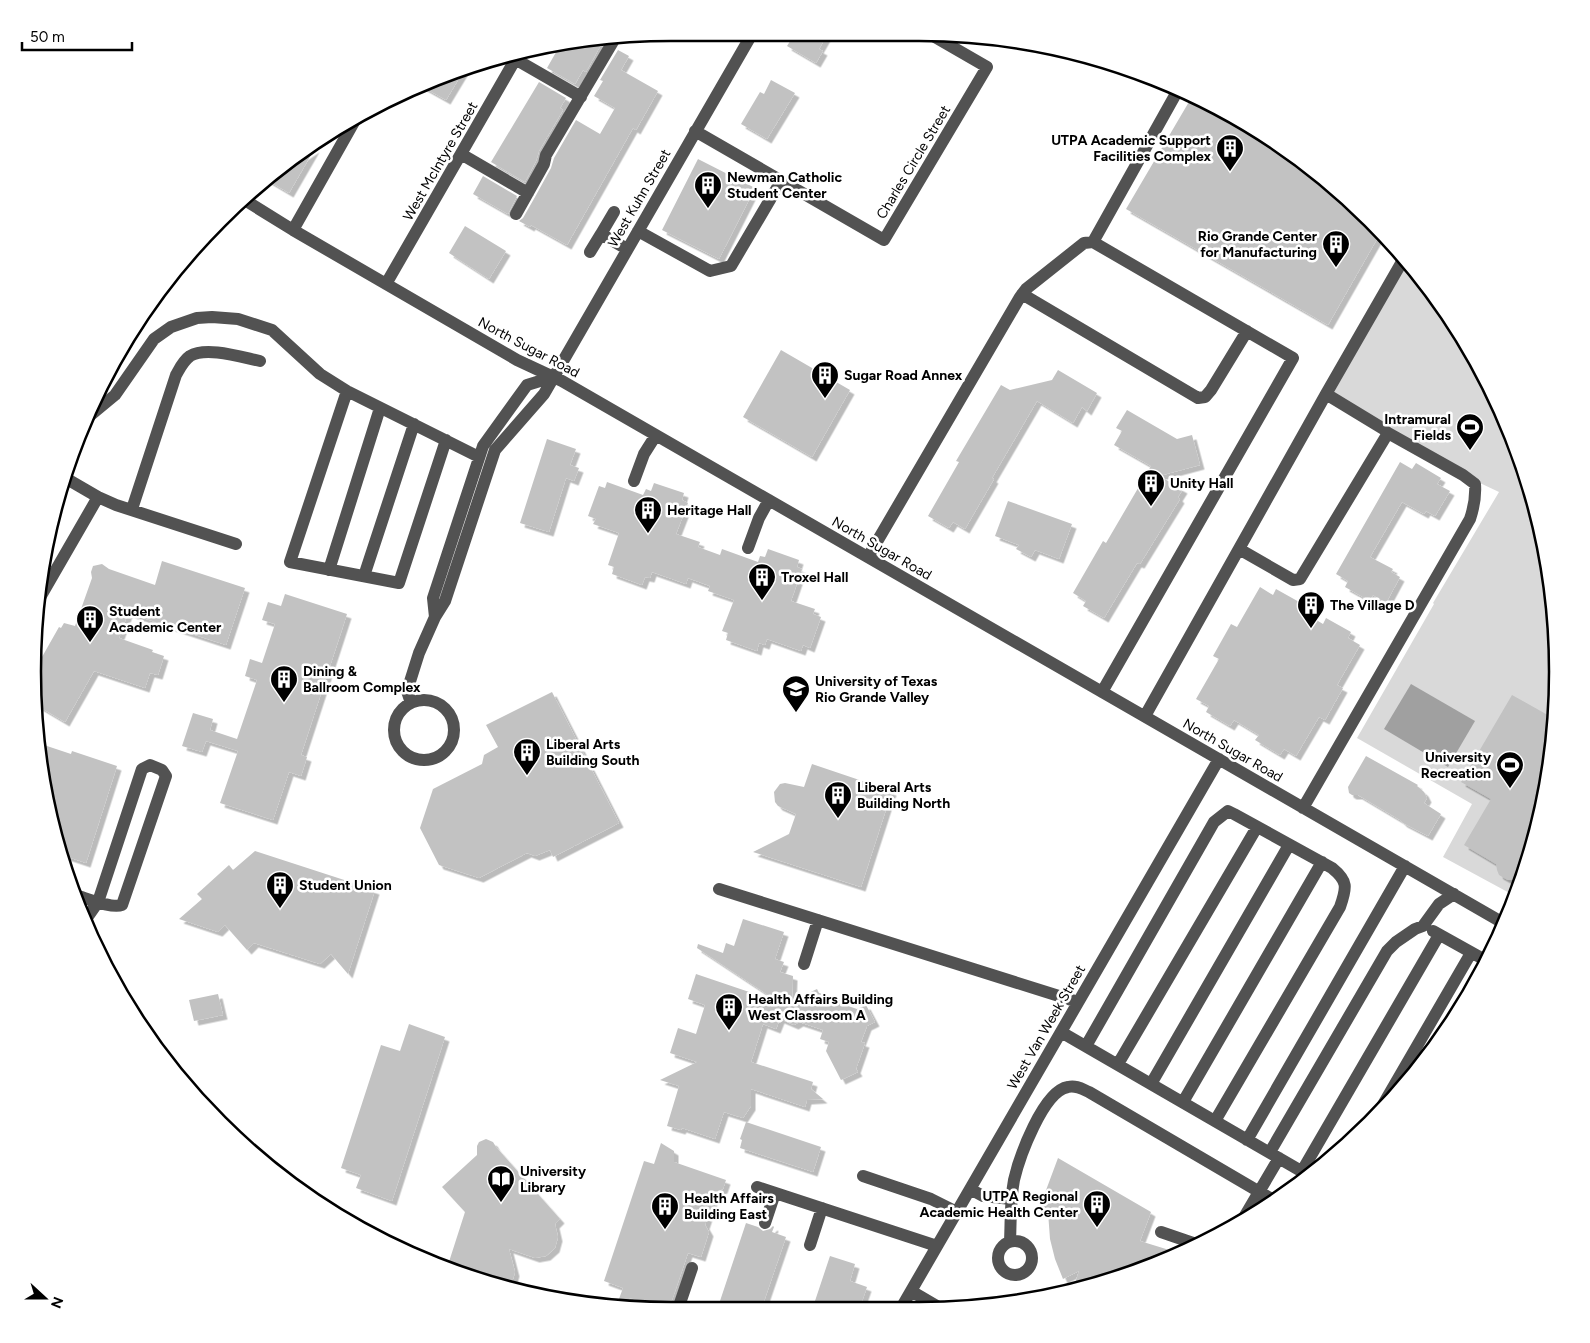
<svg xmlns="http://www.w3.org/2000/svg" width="1590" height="1343" font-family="Figtree,sans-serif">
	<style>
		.green { fill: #d9d9d9 }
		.water { fill: #a0a0a0 }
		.building { fill: #c2c2c2; filter: url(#shadow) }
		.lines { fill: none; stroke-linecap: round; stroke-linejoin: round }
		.minor { stroke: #525252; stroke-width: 12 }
		.labels { text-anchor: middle; stroke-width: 5; stroke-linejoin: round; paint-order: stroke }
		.poi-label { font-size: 14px; font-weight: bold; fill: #000; stroke: #fff; text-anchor: start }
		.street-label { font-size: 14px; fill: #000; stroke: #fff }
		.rim { fill: none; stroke: #000; stroke-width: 2.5 }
	</style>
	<defs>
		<filter id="shadow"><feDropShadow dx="4.5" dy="4.5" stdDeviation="0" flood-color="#0004"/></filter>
	</defs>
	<rect width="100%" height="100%" fill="#fff"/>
	<!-- green -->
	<path class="green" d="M 1399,255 L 1450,317 L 1509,427 L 1545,547 L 1557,672 L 1545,796 L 1515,896 L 1443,857 L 1472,804 L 1357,738 L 1434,604 L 1433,603 L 1499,492 L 1463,475 L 1326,394 Z"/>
	<!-- water -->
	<path class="water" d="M 1411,684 L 1475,721 L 1448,767 L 1384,729 Z"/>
	<!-- building -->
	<path class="building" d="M 794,35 L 827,35 L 819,49 L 823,51 L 816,63 L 787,46 Z
		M 603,41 L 586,72 L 583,70 L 575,84 L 547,68 L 559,47 Z
		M 618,50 L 629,56 L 621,70 L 658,91 L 636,130 L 633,128 L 567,245 L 531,225 L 530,227 L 519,221 L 523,218 L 535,197 L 551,168 L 554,158 L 576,120 L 600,134 L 615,108 L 594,96 L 603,81 L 600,80 Z
		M 464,70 L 446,100 L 421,86 L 437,80 Z
		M 771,80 L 795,93 L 767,139 L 741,124 L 760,92 L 764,94 Z
		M 539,82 L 566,98 L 560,108 L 563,110 L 539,151 L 536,161 L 525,182 L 491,162 Z
		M 1193,95 L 1274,140 L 1371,220 L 1381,232 L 1328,325 L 1126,209 Z
		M 315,148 L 289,193 L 267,180 L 278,173 Z
		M 698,159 L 755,188 L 719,259 L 662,230 Z
		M 483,176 L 517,196 L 508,214 L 473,194 Z
		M 465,226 L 506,251 L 489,279 L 449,253 Z
		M 781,350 L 850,390 L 812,457 L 743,417 Z
		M 1058,370 L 1097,393 L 1087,411 L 1082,407 L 1073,423 L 1037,401 L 992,478 L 994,479 L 965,529 L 953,522 L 949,528 L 928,516 L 959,462 L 956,461 L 1001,385 L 1010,390 L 1052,380 Z
		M 1127,410 L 1177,439 L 1192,435 L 1200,465 L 1159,476 L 1183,489 L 1178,497 L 1180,499 L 1140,564 L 1137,563 L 1104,618 L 1083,606 L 1086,601 L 1073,593 L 1103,541 L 1106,543 L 1151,466 L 1114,445 L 1122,431 L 1116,428 Z
		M 547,439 L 576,449 L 570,465 L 579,468 L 574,481 L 566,478 L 549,532 L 520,523 Z
		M 1400,462 L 1412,469 L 1416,463 L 1441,478 L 1437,484 L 1450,491 L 1435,516 L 1426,511 L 1424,514 L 1402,502 L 1370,557 L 1393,569 L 1391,572 L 1400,577 L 1386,603 L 1373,595 L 1370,601 L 1345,587 L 1348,581 L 1336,574 Z
		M 607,482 L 643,495 L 646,489 L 651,491 L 654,483 L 684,493 L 682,500 L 688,503 L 676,534 L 700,542 L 698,547 L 720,555 L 722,549 L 758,562 L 760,556 L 765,557 L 768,549 L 799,560 L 797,567 L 802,569 L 791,601 L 815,609 L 813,614 L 821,617 L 810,648 L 803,645 L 801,651 L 767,639 L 765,645 L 759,643 L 757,651 L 726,640 L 728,633 L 722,631 L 734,600 L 708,591 L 710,586 L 688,578 L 686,584 L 652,572 L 650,578 L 645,577 L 642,585 L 612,574 L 614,567 L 608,565 L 619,533 L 593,524 L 596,519 L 588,516 L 599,486 L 605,488 Z
		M 1008,501 L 1072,524 L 1059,559 L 1035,550 L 1031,557 L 1016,549 L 1019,545 L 995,536 Z
		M 162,561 L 245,588 L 226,645 L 128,613 L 119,638 L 153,650 L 152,652 L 164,656 L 158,675 L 150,673 L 145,688 L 94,671 L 65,722 L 38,706 L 38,664 L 59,627 L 61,628 L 64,623 L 75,626 L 92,578 L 91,572 L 93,566 L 102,564 L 109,569 L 155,585 Z
		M 1260,587 L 1273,595 L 1276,589 L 1301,603 L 1298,609 L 1323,624 L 1326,618 L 1351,632 L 1348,638 L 1360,645 L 1337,685 L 1343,688 L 1325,720 L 1319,717 L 1296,756 L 1284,749 L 1280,755 L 1255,740 L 1259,735 L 1234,720 L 1230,726 L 1206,712 L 1209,706 L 1196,699 L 1219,659 L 1213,656 L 1231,624 L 1237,627 Z
		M 285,594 L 347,614 L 301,755 L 307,757 L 301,776 L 289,772 L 273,820 L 220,803 L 238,751 L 206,741 L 202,752 L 182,746 L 193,713 L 213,719 L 210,730 L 237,739 L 257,680 L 245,676 L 250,659 L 262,663 L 275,624 L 262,620 L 268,602 L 281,606 Z
		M 552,692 L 619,823 L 553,857 L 550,850 L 535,856 L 527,853 L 479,878 L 439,865 L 420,828 L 433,789 L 482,764 L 484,755 L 498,747 L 486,725 Z
		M 1512,695 L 1553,718 L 1545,796 L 1521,875 L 1513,880 L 1508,880 L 1499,875 L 1497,870 L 1496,864 L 1464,845 L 1491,799 L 1461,782 Z
		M 38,743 L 71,754 L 72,751 L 117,766 L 86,863 L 65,856 L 38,755 Z
		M 1366,756 L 1418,785 L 1417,786 L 1424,792 L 1427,798 L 1424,803 L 1441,814 L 1428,836 L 1403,823 L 1400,820 L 1358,795 L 1352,795 L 1349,793 L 1348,787 Z
		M 812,764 L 892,791 L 861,887 L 753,852 L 789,834 L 796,814 L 778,806 L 775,802 L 774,792 L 780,784 L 785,783 L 804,787 Z
		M 255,851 L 375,890 L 348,974 L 331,954 L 320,964 L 254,943 L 247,950 L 225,925 L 218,932 L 179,919 L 202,899 L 197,894 L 229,865 L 233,870 Z
		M 743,919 L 784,932 L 775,959 L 784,962 L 780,972 L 793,976 L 792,1001 L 817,989 L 819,993 L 843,1001 L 842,1004 L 857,1009 L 866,1005 L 875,1022 L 867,1026 L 861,1042 L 865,1043 L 856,1069 L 858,1072 L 841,1080 L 826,1051 L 829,1042 L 820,1039 L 823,1030 L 799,1022 L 794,1025 L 780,1019 L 776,1029 L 763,1024 L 751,1062 L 813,1082 L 811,1089 L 823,1099 L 807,1100 L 805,1107 L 751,1089 L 751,1106 L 743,1118 L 724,1112 L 715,1139 L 682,1128 L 681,1130 L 667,1126 L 679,1086 L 660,1080 L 697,1062 L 670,1053 L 678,1028 L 696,1034 L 705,1005 L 688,999 L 696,974 L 770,999 L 771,997 L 697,948 L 698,944 L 723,953 L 726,943 L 734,946 Z
		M 218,994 L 223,1015 L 194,1021 L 189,1000 Z
		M 409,1024 L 445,1037 L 392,1201 L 356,1188 L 361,1175 L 341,1168 L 381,1045 L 400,1051 Z
		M 746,1122 L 821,1147 L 813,1172 L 740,1148 L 742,1140 L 740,1139 Z
		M 486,1139 L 493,1142 L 496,1147 L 560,1219 L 555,1224 L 558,1237 L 555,1248 L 546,1256 L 535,1258 L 509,1249 L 515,1272 L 511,1286 L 466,1277 L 447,1268 L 465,1212 L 442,1187 L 477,1155 L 477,1146 L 479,1142 Z
		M 661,1143 L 674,1151 L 674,1162 L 726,1180 L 723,1189 L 716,1192 L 705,1225 L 709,1232 L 701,1257 L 688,1253 L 669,1309 L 630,1298 L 623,1308 L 616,1307 L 623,1288 L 604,1281 L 644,1161 L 654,1164 Z
		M 1058,1158 L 1151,1212 L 1140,1241 L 1179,1253 L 1163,1262 L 1073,1289 L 1079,1271 L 1063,1279 L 1055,1259 L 1050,1239 L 1048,1212 L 1039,1209 Z
		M 746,1223 L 758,1227 L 763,1231 L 770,1229 L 773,1226 L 774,1227 L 772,1232 L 786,1237 L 761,1310 L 717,1310 Z
		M 830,1256 L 855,1264 L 850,1281 L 867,1287 L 859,1310 L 812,1310 Z"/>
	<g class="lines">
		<!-- minor -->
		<path class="minor" d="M 515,59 L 581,97
			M 695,131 L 884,240 L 987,67 L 935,37
			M 461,154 L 528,193
			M 243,199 L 293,230 L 517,360 L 562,381 L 1505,924
			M 516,214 L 544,164 L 546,155 L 614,40
			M 293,230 L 354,122
			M 638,231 L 710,271 L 731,266 L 781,181
			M 601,234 L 614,212
			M 1093,242 L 1178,90
			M 590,252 L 601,234 L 627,249
			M 386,284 L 519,53
			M 1022,294 L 1198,398 L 1205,397 L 1211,390 L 1247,331
			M 347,391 L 290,562 L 399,583 L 446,440
			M 86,419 L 115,395 L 154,339 L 171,327 L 197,318 L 212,317 L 238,319 L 272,330 L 320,374 L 347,391 L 479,457
			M 67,479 L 98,497 L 116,505 L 236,544
			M 634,481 L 644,454 L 656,435
			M 132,509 L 176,375 C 180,368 183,361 190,356 C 206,346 241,357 260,361
			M 748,548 L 759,518 L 769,500
			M 1239,549 L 1293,580 L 1300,579 L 1385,438 L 1388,433 L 1382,428 L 1326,394
			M 868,557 L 1020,297 L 1026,289 L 1084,243 L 1093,242 L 1293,358 L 1102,692
			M 329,570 L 380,408
			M 364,576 L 414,424
			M 38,601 L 98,497
			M 435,617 L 433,598 L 483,446 L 527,385 L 553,377
			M394 730a30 30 0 1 1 60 0a30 30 0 1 1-60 0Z
			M 411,703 L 407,691 L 419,653 L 435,617 L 445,601 L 495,450 L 544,394 L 752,34
			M 1145,716 L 1326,394 L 1403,260
			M 1303,808 L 1470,519 C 1474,507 1476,497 1475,484 L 1463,475 L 1388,433
			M 719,889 L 1078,1002
			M 75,895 C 86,898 112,909 122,905 L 166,776 L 162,770 L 150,765 L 142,769 L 98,902 L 84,922
			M 1433,931 L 1485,960
			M 804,964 L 818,920
			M 1061,1032 L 1308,1175
			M 1086,1046 L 1214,822 L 1228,811 L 1234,814 L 1332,868 C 1348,881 1347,887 1340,907 L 1215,1121
			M 1118,1064 L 1257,827
			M 1151,1084 L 1289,845
			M 1183,1102 L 1322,862
			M 1377,1115 L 1471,953
			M 1247,1140 L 1405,866
			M 1270,1152 L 1387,951 L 1396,942 L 1415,929 L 1423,926 L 1439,904 L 1454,894
			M 1302,1171 L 1439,935
			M 863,1176 L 931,1199 L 957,1212
			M 757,1187 L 937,1246
			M 970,1189 L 983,1196 L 1011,1199
			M 1243,1219 L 1279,1158
			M 765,1223 L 775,1193
			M 1161,1232 L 1196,1244
			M 1010,1241 C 1011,1220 1010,1201 1014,1180 C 1019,1158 1043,1091 1068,1087 C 1076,1085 1082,1089 1089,1092 L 1275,1201
			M998 1258a17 17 0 1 1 34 0a17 17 0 1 1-34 0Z
			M 810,1245 L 822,1208
			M 911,1291 L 940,1308
			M 678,1309 L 692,1268
			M 900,1310 L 1219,759"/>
	</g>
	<!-- icons -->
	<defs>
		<g id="building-pin" transform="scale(1.4375)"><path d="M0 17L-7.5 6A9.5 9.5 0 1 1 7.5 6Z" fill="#000" stroke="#fff"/><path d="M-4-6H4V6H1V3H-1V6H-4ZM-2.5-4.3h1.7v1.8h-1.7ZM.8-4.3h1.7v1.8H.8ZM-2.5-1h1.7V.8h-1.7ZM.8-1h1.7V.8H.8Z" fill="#fff"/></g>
		<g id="stadium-pin" transform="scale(1.4375)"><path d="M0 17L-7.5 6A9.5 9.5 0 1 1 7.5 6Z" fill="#000" stroke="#fff"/><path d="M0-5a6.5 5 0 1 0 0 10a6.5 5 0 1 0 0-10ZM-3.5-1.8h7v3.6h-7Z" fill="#fff"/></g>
		<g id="university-pin" transform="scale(1.4375)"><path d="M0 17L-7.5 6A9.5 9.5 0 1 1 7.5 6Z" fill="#000" stroke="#fff"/><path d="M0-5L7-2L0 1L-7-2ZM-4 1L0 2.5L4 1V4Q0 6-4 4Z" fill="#fff"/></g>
		<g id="library-pin" transform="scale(1.4375)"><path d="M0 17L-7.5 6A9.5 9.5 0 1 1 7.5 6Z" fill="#000" stroke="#fff"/><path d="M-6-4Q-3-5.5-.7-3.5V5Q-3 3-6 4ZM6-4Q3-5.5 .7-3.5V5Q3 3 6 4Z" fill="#fff"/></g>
	</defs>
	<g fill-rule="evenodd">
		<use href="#building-pin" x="1230" y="148"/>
		<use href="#building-pin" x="708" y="185"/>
		<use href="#building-pin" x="1336" y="244"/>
		<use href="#building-pin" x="825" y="375"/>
		<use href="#stadium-pin" x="1470" y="427"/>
		<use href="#building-pin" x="1151" y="483"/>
		<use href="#building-pin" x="648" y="510"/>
		<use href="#building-pin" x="762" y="577"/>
		<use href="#building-pin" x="1311" y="605"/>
		<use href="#building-pin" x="90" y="619"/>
		<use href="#building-pin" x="284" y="679"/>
		<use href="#university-pin" x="796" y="689"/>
		<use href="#building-pin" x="527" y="752"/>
		<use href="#stadium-pin" x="1510" y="765"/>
		<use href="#building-pin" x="838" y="795"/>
		<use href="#building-pin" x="280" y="885"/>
		<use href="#building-pin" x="729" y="1007"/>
		<use href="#library-pin" x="501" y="1179"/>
		<use href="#building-pin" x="1097" y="1204"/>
		<use href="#building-pin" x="665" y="1206"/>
	</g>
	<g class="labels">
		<!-- poi labels -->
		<g class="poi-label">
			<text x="1211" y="145" text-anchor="end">UTPA Academic Support<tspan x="1211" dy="16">Facilities Complex</tspan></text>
			<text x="727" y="182">Newman Catholic<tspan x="727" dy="16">Student Center</tspan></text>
			<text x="1317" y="241" text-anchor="end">Rio Grande Center<tspan x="1317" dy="16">for Manufacturing</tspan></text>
			<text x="844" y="380">Sugar Road Annex</text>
			<text x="1451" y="424" text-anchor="end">Intramural<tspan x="1451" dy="16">Fields</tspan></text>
			<text x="1170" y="488">Unity Hall</text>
			<text x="667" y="515">Heritage Hall</text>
			<text x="781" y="582">Troxel Hall</text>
			<text x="1330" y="610">The Village D</text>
			<text x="109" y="616">Student<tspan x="109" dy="16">Academic Center</tspan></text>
			<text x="303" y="676">Dining &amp;<tspan x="303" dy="16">Ballroom Complex</tspan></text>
			<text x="815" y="686">University of Texas<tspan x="815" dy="16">Rio Grande Valley</tspan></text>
			<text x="546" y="749">Liberal Arts<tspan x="546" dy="16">Building South</tspan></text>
			<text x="1491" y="762" text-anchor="end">University<tspan x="1491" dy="16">Recreation</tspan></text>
			<text x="857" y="792">Liberal Arts<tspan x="857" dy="16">Building North</tspan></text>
			<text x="299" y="890">Student Union</text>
			<text x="748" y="1004">Health Affairs Building<tspan x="748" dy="16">West Classroom A</tspan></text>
			<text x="520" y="1176">University<tspan x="520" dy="16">Library</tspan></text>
			<text x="1078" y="1201" text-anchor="end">UTPA Regional<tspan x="1078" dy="16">Academic Health Center</tspan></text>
			<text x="684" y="1203">Health Affairs<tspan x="684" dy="16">Building East</tspan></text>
		</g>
		<!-- street labels -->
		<g class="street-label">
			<text transform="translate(440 161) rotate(-60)" y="5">West McIntyre Street</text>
			<text transform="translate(913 162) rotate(-59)" y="5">Charles Circle Street</text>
			<text transform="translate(639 198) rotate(-60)" y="5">West Kuhn Street</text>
			<text transform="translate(529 347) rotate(28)" y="5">North Sugar Road</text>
			<text transform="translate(882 548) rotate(30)" y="5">North Sugar Road</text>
			<text transform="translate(1233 750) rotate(30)" y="5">North Sugar Road</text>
			<text transform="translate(1046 1027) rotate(-60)" y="5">West Van Week Street</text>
		</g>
	</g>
	<!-- crop -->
	<path d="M0 0H1590V1343H0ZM671 41H919A630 630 0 0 1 1549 671V672A630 630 0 0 1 919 1302H671A630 630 0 0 1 41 672V671A630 630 0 0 1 671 41Z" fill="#fff" fill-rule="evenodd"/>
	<path class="rim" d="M671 41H919A630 630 0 0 1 1549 671V672A630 630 0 0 1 919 1302H671A630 630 0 0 1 41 672V671A630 630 0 0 1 671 41Z"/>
	<!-- north arrow -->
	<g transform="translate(45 1298) rotate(111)" stroke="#ffffff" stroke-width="4" paint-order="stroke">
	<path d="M0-4L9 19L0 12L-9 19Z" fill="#000000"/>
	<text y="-8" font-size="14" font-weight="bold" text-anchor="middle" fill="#000000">N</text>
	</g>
	<!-- scale -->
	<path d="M22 42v8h110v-8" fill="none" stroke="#000000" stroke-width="2.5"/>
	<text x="30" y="42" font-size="15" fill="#000000" stroke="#ffffff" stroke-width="4" paint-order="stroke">50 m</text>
</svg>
